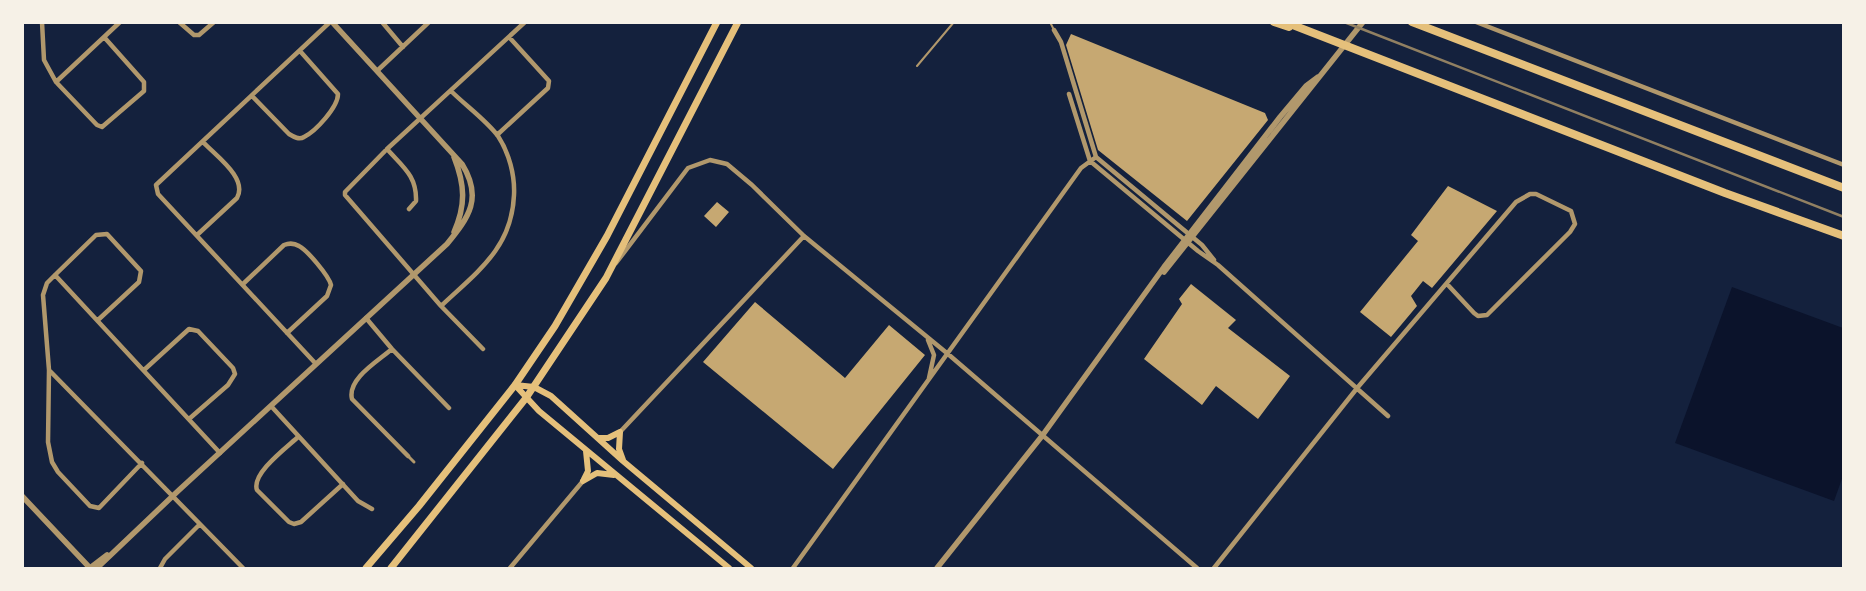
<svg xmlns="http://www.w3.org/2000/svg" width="1866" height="591" font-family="Cabin,sans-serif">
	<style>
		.water { fill: #0b132b }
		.building { fill: #c6a872 }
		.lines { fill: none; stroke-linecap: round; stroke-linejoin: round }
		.service { stroke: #b1986c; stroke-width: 2 }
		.pedestrian { stroke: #b1986c; stroke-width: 3 }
		.minor { stroke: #b1986c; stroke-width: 4.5 }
		.tertiary { stroke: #b1986c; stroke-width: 5.5 }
		.secondary { stroke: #e5c07b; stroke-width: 6 }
		.primary { stroke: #e5c07b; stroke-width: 7 }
		.motorway { stroke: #e5c07b; stroke-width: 8 }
		.rail { stroke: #918062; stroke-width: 2.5 }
	</style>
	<rect width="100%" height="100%" fill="#14213d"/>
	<!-- water -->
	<path class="water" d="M 1732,287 L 1843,328 L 1843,476 L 1834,501 L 1675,443 Z"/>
	<!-- building -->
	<path class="building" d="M 1071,34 L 1265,113 L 1268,120 L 1187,221 L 1098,150 L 1066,45 Z
		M 1448,186 L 1497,211 L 1432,288 L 1423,281 L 1411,296 L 1417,306 L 1391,337 L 1360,312 L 1418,241 L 1411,235 Z
		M 717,202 L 729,212 L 716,227 L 704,216 Z
		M 1191,284 L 1236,320 L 1228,328 L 1290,376 L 1258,419 L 1216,386 L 1202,405 L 1144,359 L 1182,304 L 1179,299 Z
		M 755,302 L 845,378 L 889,325 L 925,355 L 833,469 L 703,362 Z"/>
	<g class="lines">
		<!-- service -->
		<path class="service" d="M 1050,22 L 1054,30
			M 917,66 L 954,22"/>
		<!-- pedestrian -->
		<path class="pedestrian" d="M 408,456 L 414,462"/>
		<!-- minor -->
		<path class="minor" d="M 42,22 L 44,60 L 56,82 L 120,22
			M 179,22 L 194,35 L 199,35 L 214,22
			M 382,22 L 403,47
			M 1476,22 L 1844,165
			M 1054,30 L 1061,42 L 1096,157
			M 377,71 L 429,22
			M 56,82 L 97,125 L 102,127 L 144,91 L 144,82 L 104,37
			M 1069,94 L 1090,161
			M 252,96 L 289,134 C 294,137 299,140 304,137 C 316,131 338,107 338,94 L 300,51
			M 497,135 L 548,88 L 549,81 L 509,37
			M 387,149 C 403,167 417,176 416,201 L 409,209
			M 1096,157 L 1202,245 L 1214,260
			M 1090,161 L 1198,251 L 1218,265 L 1388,416
			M 197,235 L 237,198 C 248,178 216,156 203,142
			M 616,263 L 688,168 L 710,160 L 727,164 L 752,185 L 804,236 L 948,354 L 1197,568
			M 55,275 L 96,235 L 107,234 L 141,271 L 139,282 L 98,320
			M 243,284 L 284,245 C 289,243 294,243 299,246 C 307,250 329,276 331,285 L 327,296 L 287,333
			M 441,306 C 477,272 512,248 514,195 C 515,175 509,153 498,136 C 486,120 465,105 451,91
			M 366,318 L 392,349 L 449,408
			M 928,340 L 934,355 L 929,378
			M 392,349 C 378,361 347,379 352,399 L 408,456
			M 483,349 L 441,306 L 345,195 L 345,192 L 387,149 L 525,22
			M 316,364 L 158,194 L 156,185 L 330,22
			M 49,370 L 48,442 L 52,462 L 58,472 L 90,506 L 99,508 L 142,463
			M 144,370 L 189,329 L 198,331 L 233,368 L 235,374 L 228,385 L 189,419
			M 271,406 L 358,501 L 372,509
			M 620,432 L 804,236
			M 298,437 C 286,448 251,474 257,490 L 289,522 L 294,524 L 301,522 L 343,484
			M 220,453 L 55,275 L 47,283 L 43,295 L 49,370 L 243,568
			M 160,568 L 165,559 L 200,524
			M 510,568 L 583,481
			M 793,568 L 1081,168 L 1096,157
			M 1214,568 L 1358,387 L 1516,202 L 1530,194 L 1536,194 L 1571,211 L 1575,224 L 1570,232 L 1487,315 L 1478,316 L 1474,313 L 1447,284"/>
		<!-- tertiary -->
		<path class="tertiary" d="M 454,232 C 466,205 465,185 454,157
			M 1164,272 L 1363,22
			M 22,496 L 90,568
			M 90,568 L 107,555
			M 97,568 L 178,491 L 447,244 C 469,217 483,198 462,164 L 332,22
			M 937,568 L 1042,436 L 1164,267 L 1280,117 L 1306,86 L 1318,77"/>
		<!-- secondary -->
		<path class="secondary" d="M 515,385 L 534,387 L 551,396 L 623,461 L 751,568
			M 515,385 L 539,411 L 729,568
			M 598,438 L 608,438 L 620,432 L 619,449 L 623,460
			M 584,479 L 588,471 L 586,451
			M 583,481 L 597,473 L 614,475"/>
		<!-- primary -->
		<path class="primary" d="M 366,568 L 419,506 L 515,385 L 555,326 L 607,236 L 717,22
			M 391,568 L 526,398 L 606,278 L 738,22"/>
		<!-- motorway -->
		<path class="motorway" d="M 1274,22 L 1289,27
			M 1285,22 L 1725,193 L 1844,236
			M 1412,22 L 1844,188"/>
		<!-- rail -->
		<path class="rail" d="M 1344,22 L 1844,217"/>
	</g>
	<!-- border -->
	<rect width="1866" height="591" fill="none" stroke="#f6f1e7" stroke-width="48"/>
</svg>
